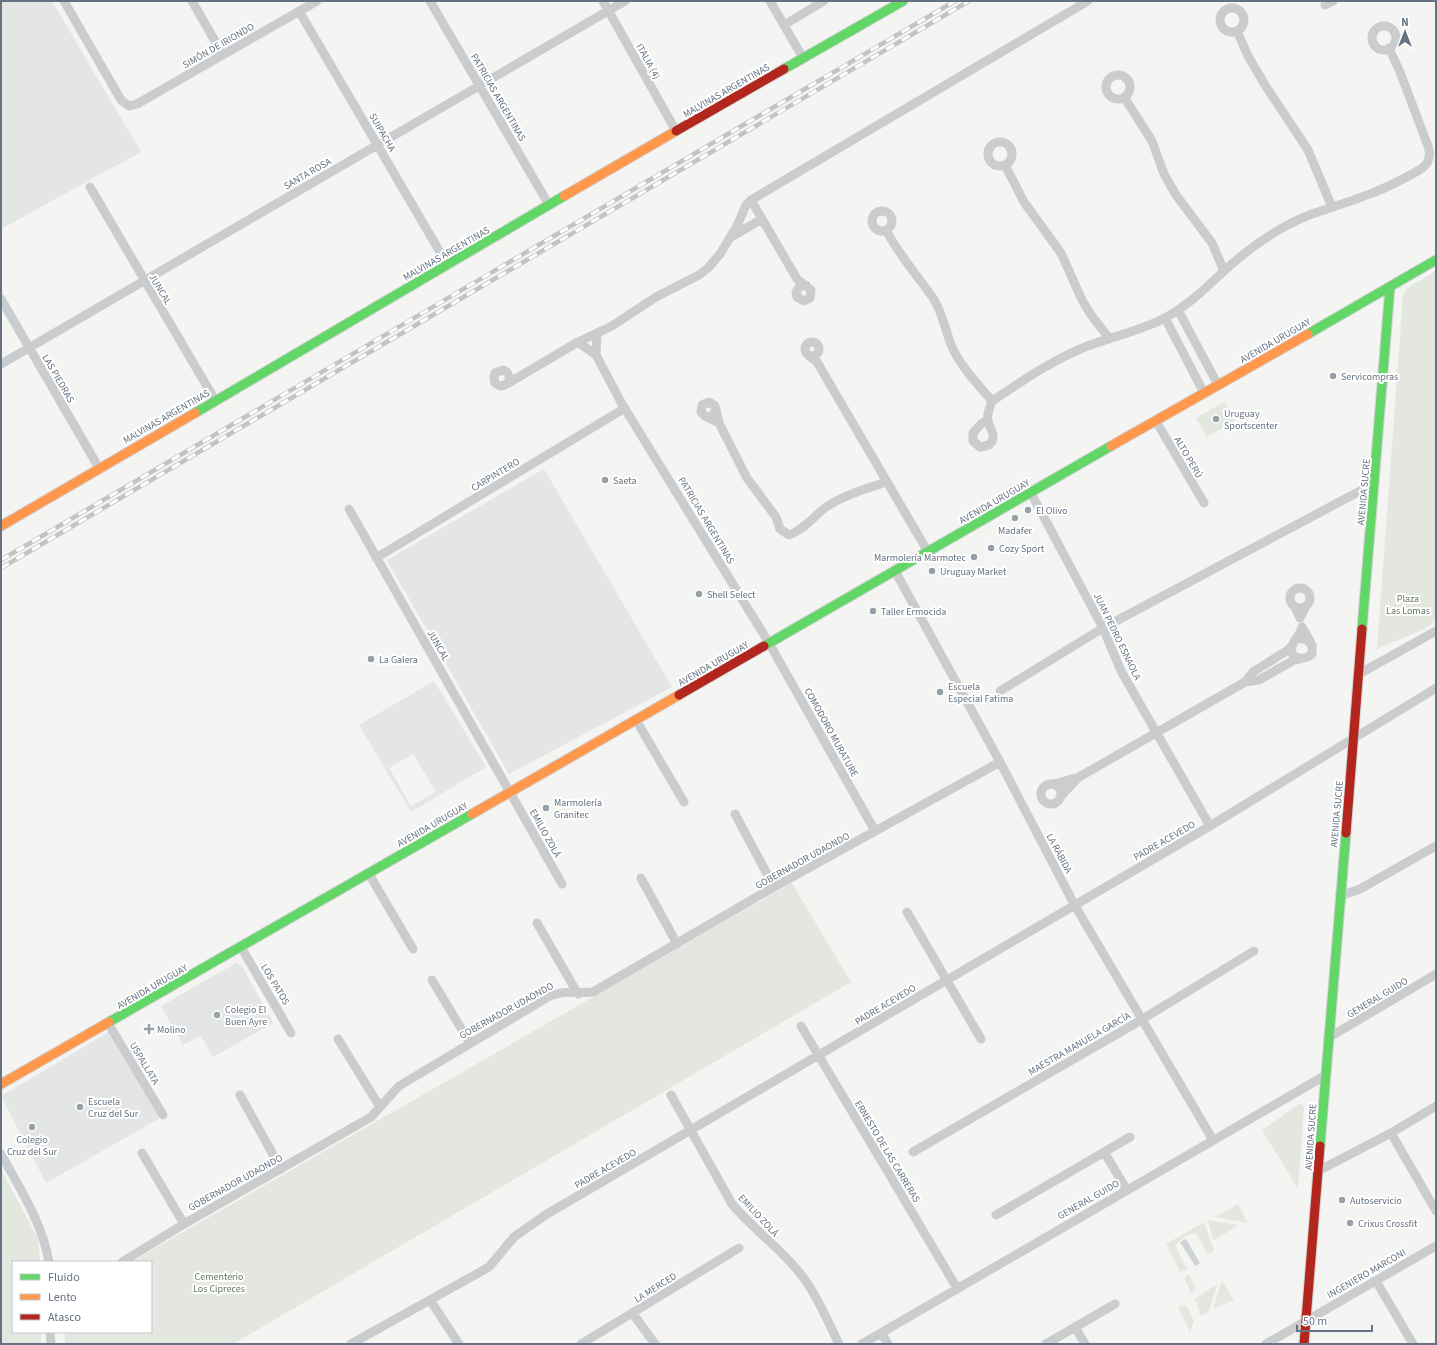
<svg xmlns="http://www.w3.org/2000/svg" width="1437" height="1345" font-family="'Source Sans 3',sans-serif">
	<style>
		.built { fill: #e4e5e5; fill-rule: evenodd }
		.green { fill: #e3e7e0 }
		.water { fill: #cdd3d7 }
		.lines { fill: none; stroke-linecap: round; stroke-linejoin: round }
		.fast-casing { stroke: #d0d2d2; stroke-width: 11 }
		.slow-casing { stroke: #d0d2d2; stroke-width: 11 }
		.jam-casing { stroke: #d0d2d2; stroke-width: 11 }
		.street { stroke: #cbcccd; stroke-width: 9 }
		.fast { stroke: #63d668; stroke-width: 9 }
		.slow { stroke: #ff974d; stroke-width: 9 }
		.jam { stroke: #b3261e; stroke-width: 9 }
		.rail-casing { stroke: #c2c3c3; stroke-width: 4.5 }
		.rail { stroke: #fff; stroke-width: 3; stroke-dasharray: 9; stroke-linecap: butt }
		.poi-dot { fill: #96a0a9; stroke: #fff; stroke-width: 1.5 }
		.labels { text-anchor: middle; stroke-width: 4; stroke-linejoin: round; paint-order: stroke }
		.street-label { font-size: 10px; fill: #647282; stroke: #fff }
		.poi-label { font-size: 10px; fill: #647282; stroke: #fff; text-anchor: start }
		.park-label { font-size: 10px; fill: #667963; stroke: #fff }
	</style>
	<rect width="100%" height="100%" fill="#f4f4f2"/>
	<!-- built -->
	<path class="built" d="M 1,1 L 52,1 L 141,152 L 1,229 Z
		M 544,469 L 672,687 L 509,774 L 387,560 Z
		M 434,681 L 486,767 L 411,812 L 359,725 ZM 413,754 L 436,792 L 411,806 L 389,768 Z
		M 236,963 L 242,966 L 273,1023 L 213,1057 L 201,1036 L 183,1045 L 161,1006 Z
		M 109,1032 L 160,1118 L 46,1183 L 1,1096 Z"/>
	<!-- green -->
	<path class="green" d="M 1436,271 L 1436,621 L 1424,629 L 1377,649 L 1403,296 L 1407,288 Z
		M 1224,402 L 1235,421 L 1207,437 L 1196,418 Z
		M 792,883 L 851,982 L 233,1344 L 65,1344 L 65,1332 L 151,1332 L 151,1262 L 131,1262 Z
		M 1299,1104 L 1302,1104 L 1304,1108 L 1298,1189 L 1262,1130 Z
		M 1,1169 L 38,1239 L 40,1262 L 13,1262 L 13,1332 L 41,1332 L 41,1344 L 1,1344 Z
		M 1238,1204 L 1248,1223 L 1216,1217 Z
		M 1208,1220 L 1238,1225 L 1213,1241 Z
		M 1204,1222 L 1214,1251 L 1208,1254 L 1196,1233 L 1186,1236 L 1175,1245 L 1187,1269 L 1180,1272 L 1166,1244 Z
		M 1189,1274 L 1196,1289 L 1191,1293 L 1184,1278 Z
		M 1222,1281 L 1234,1300 L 1213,1309 Z
		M 1218,1283 L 1208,1313 L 1201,1316 L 1195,1299 Z
		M 1186,1305 L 1194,1321 L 1190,1332 L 1178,1307 Z"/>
	<!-- water -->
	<path class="water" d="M 1186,1239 L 1200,1263 L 1195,1266 L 1180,1242 Z"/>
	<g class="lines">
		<!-- fast casing -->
		<g class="fast-casing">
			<path id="fast" d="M 784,69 L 903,1
				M 1308,334 L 1436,260
				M 195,413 L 564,196
				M 1362,629 L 1390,287
				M 764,646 L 1111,446
				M 109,1022 L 472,814
				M 1320,1146 L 1346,833"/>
		</g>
		<!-- slow casing -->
		<g class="slow-casing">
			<path id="slow" d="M 564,196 L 676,131
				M 1111,446 L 1308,334
				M 1,526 L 195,413
				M 472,814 L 679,695
				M 1,1084 L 109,1022"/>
		</g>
		<!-- jam casing -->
		<g class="jam-casing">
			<path id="jam" d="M 676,131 L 784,69
				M 679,695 L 764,646
				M 1346,833 L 1362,629
				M 1304,1344 L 1320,1146"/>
		</g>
		<!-- street -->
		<path class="street" d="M 64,1 L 121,100 L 129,106 L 137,104 L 317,1
			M 192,1 L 223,55
			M 430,1 L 549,205
			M 603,1 L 676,131
			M 770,1 L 803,58
			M 1325,5 L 1333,1
			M1220 20a12 12 0 1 1 24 0a12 12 0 1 1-24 0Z
			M 299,11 L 447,264
			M 784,25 L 824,1
			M1372 38a12 12 0 1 1 24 0a12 12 0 1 1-24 0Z
			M 1237,31 L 1248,56 L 1265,85 L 1308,150 L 1332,207
			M1106 87a12 12 0 1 1 24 0a12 12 0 1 1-24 0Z
			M 1124,97 L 1152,141 L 1164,174 L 1176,195 L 1212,243 L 1224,271
			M988 154a12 12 0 1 1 24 0a12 12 0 1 1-24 0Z
			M 1005,165 L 1024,202 L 1061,253 L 1082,300 L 1091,315 L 1109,338
			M 90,187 L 215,400
			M 751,200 L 797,279 L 811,290 L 810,298 L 804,301 L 797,297 L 796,292 L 800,286 L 806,285
			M872 221a10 10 0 1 1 20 0a10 10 0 1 1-20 0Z
			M 886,230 C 899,255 917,275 933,298 C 943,313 945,330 952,347 C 961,367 978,384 992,401
			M 731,237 L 762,219
			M 1,299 L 99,468
			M 1178,310 L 1218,385
			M 1165,318 L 1204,393
			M805 349a7 7 0 1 1 14 0a7 7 0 1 1-14 0Z
			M 578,342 L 596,355 L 597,333
			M 596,355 L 622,404 L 769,643 L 875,831
			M 808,355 L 817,362 L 928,552
			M 1,364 L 625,1
			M 507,384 L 510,379 L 507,372 L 503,370 L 495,373 L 494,378 L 495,383 L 500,386 L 505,385 L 578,342 L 612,326 L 656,297 L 699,275 L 708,268 L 720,254 L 737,226 L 746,205 L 751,200 L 1088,1
			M 716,410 L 719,423 L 747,478 L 776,517 L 780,529 L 789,535 C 804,530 814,516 826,507 C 844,495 866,489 886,482
			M 707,417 L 712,416 L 716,410 L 715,406 L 709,402 L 702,405 L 701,412 L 705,416 L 719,423
			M 987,420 L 981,424 L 973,433 L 973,441 L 980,447 L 989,445 C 998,437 990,430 988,421 C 986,416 990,407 992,401 C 1022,381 1051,361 1085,347 C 1111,337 1140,331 1165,318 C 1187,306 1205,289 1224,271 C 1249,248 1280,226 1312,214 C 1347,202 1377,194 1410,175 C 1416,172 1423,169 1427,163 C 1430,158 1430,152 1428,146 L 1400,72 L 1389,48
			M 1156,421 L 1204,503
			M 1031,493 L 1103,628 L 1121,671 L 1210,826
			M 349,509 L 562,884
			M 376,558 L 625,408
			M 895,571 L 1000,762 L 1074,904 L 1213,1140
			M1290 598a10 10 0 1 1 20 0a10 10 0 1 1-20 0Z
			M 1295,607 L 1300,618 L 1306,606
			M 1298,639 L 1306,639 L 1312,645 L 1312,654 C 1305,661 1289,660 1292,647 C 1293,640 1300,636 1302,627 L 1310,641
			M 1292,646 L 1288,650 L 1253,672 L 1245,682 L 1259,680 L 1294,660 L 1300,659
			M 1359,674 L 1436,631
			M 1000,691 L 1103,628 L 1375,483
			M 636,720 L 684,802
			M 1079,777 L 1245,682
			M1041 794a10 10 0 1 1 20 0a10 10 0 1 1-20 0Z
			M 1054,784 L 1079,777 L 1061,796
			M 735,814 L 774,887
			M 369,874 L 413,949
			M 641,878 L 677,944
			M 1340,896 L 1360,889 L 1436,846
			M 907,912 L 981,1039
			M 537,923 L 578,994
			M 241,947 L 291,1033
			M 432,980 L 470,1043
			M 108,1023 L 163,1115
			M 801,1026 L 957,1288
			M 1328,1038 L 1436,974
			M 338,1039 L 380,1107
			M 240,1095 L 281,1169
			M 671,1095 L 732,1204 C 752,1228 780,1248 799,1272 C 816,1293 827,1320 839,1344
			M 1391,1133 L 1436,1211
			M 913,1152 L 1136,1023 L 1254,951
			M 1104,1152 L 1127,1190
			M 142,1153 L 184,1224
			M 1,1154 C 20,1189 42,1222 49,1262
			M 1318,1171 L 1391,1133 L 1436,1106
			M 996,1215 L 1130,1137
			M 122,1262 L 184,1224 L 371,1117 L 399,1086 L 548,997 C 564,989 576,994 593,992 L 774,887 L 1000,762
			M 1376,1281 L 1413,1344
			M 430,1300 L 459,1344
			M 633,1314 L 655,1344
			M 1075,1327 L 1085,1344
			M 50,1332 L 51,1344
			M 881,1333 L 888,1344
			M 351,1344 L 489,1267 L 514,1237 L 547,1214 L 1210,826 L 1436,688
			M 581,1344 L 739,1248
			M 862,1344 L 1326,1075
			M 1046,1344 L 1115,1304
			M 1266,1344 L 1436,1246"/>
		<!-- fast -->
		<use href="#fast" class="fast"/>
		<!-- slow -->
		<use href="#slow" class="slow"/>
		<!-- jam -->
		<use href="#jam" class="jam"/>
		<!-- rail casing -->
		<g class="rail-casing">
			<path id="rail" d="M 1,560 L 955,1
				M 1,568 L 969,1"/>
		</g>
		<!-- rail -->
		<use href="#rail" class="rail"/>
	</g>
	<!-- markers -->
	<g class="poi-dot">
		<circle cx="1333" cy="376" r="4"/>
		<circle cx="1216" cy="419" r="4"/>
		<circle cx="605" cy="480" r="4"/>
		<circle cx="1028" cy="510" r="4"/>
		<circle cx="1015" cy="518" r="4"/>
		<circle cx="991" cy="548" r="4"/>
		<circle cx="974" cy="557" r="4"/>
		<circle cx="932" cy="571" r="4"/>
		<circle cx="699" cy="594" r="4"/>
		<circle cx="873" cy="611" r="4"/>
		<circle cx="371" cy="659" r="4"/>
		<circle cx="940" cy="692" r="4"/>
		<circle cx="546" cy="808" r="4"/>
		<circle cx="217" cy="1015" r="4"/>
		<path d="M147 1023h4v4h4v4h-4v4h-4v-4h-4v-4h4z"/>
		<circle cx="80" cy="1107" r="4"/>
		<circle cx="32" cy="1127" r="4"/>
		<circle cx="1342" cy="1200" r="4"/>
		<circle cx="1350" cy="1223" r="4"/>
	</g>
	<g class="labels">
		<!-- street labels -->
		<g class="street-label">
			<text transform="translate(218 45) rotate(-30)" y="4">SIMÓN DE IRIONDO</text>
			<text transform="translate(649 61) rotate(61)" y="4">ITALIA (4)</text>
			<text transform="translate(726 90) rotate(-30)" y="4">MALVINAS ARGENTINAS</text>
			<text transform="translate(499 97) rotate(60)" y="4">PATRICIAS ARGENTINAS</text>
			<text transform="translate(383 132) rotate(60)" y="4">SUIPACHA</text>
			<text transform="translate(307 173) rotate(-30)" y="4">SANTA ROSA</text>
			<text transform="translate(446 253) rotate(-30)" y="4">MALVINAS ARGENTINAS</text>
			<text transform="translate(161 289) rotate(59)" y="4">JUNCAL</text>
			<text transform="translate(1275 340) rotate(-30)" y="4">AVENIDA URUGUAY</text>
			<text transform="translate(59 378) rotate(60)" y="4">LAS PIEDRAS</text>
			<text transform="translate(166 416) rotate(-30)" y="4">MALVINAS ARGENTINAS</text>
			<text transform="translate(1189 457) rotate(60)" y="4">ALTO PERÚ</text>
			<text transform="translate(495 474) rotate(-31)" y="4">CARPINTERO</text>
			<text transform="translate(1363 492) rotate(-85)" y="4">AVENIDA SUCRE</text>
			<text transform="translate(994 501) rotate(-30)" y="4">AVENIDA URUGUAY</text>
			<text transform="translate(707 520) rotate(59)" y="4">PATRICIAS ARGENTINAS</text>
			<text transform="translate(1118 636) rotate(64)" y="4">JUAN PEDRO ESNAOLA</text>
			<text transform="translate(439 645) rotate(60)" y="4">JUNCAL</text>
			<text transform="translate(713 663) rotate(-30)" y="4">AVENIDA URUGUAY</text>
			<text transform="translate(832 732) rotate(61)" y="4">COMODORO MURATURE</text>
			<text transform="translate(1336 814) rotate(-85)" y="4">AVENIDA SUCRE</text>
			<text transform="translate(432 824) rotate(-30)" y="4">AVENIDA URUGUAY</text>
			<text transform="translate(546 833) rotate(61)" y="4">EMILIO ZOLÁ</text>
			<text transform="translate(1164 840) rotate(-30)" y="4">PADRE ACEVEDO</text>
			<text transform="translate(1060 853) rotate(62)" y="4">LA RÁBIDA</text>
			<text transform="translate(802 860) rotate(-29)" y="4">GOBERNADOR UDAONDO</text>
			<text transform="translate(276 984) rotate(59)" y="4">LOS PATOS</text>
			<text transform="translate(152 986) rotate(-30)" y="4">AVENIDA URUGUAY</text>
			<text transform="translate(1377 997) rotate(-31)" y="4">GENERAL GUIDO</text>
			<text transform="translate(885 1004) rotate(-31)" y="4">PADRE ACEVEDO</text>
			<text transform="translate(506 1010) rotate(-29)" y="4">GOBERNADOR UDAONDO</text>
			<text transform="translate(1079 1043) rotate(-30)" y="4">MAESTRA MANUELA GARCÍA</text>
			<text transform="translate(145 1063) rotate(59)" y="4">USPALLATA</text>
			<text transform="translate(1310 1137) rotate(-86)" y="4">AVENIDA SUCRE</text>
			<text transform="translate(888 1151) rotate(59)" y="4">ERNESTO DE LAS CARRERAS</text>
			<text transform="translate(605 1168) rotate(-30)" y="4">PADRE ACEVEDO</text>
			<text transform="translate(235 1182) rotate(-29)" y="4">GOBERNADOR UDAONDO</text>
			<text transform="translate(1088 1199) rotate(-30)" y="4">GENERAL GUIDO</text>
			<text transform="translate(759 1215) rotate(47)" y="4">EMILIO ZOLÁ</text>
			<text transform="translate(1366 1273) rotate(-30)" y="4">INGENIERO MARCONI</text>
			<text transform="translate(655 1287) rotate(-32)" y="4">LA MERCED</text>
		</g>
		<!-- poi labels -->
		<g class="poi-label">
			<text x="1341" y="380">Servicompras</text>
			<text x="1224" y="417">Uruguay<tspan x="1224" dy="12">Sportscenter</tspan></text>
			<text x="613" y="484">Saeta</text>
			<text x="1036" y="514">El Olivo</text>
			<text x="1015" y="534" text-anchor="middle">Madafer</text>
			<text x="999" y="552">Cozy Sport</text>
			<text x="966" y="561" text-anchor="end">Marmolería Marmotec</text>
			<text x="940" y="575">Uruguay Market</text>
			<text x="707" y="598">Shell Select</text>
			<text x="881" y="615">Taller Ermocida</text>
			<text x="379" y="663">La Galera</text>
			<text x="948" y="690">Escuela<tspan x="948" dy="12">Especial Fatima</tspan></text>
			<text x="554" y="806">Marmolería<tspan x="554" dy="12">Granitec</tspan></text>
			<text x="225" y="1013">Colegio El<tspan x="225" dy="12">Buen Ayre</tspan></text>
			<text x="157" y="1033">Molino</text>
			<text x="88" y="1105">Escuela<tspan x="88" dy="12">Cruz del Sur</tspan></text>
			<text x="32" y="1143" text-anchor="middle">Colegio<tspan x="32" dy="12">Cruz del Sur</tspan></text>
			<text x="1350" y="1204">Autoservicio</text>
			<text x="1358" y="1227">Crixus Crossfit</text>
		</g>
		<!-- park labels -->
		<g class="park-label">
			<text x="1408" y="602">Plaza<tspan x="1408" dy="12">Las Lomas</tspan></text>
			<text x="219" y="1280">Cementerio<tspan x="219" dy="12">Los Cipreces</tspan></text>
		</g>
	</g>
	<!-- border -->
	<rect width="1437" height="1345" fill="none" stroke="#647282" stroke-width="4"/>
	<!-- legend -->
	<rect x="12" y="1261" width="140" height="72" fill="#ffffff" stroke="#c1c7cd"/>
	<rect x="20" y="1274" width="20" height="6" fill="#63d668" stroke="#c1c7cd"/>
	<text x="48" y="1281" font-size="12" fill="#647282">Fluido</text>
	<rect x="20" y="1294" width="20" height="6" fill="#ff974d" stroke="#c1c7cd"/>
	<text x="48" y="1301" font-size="12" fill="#647282">Lento</text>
	<rect x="20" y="1314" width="20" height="6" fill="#b3261e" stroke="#c1c7cd"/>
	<text x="48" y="1321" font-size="12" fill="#647282">Atasco</text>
	<!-- north arrow -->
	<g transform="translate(1405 32)" stroke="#ffffff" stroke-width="3" paint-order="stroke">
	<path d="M0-3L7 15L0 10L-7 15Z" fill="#647282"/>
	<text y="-6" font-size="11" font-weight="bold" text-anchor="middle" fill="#647282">N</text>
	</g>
	<!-- scale -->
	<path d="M1297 1325v6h75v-6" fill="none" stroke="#647282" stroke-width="2"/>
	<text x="1303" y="1325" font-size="12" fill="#647282" stroke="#ffffff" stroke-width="3" paint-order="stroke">50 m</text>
</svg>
